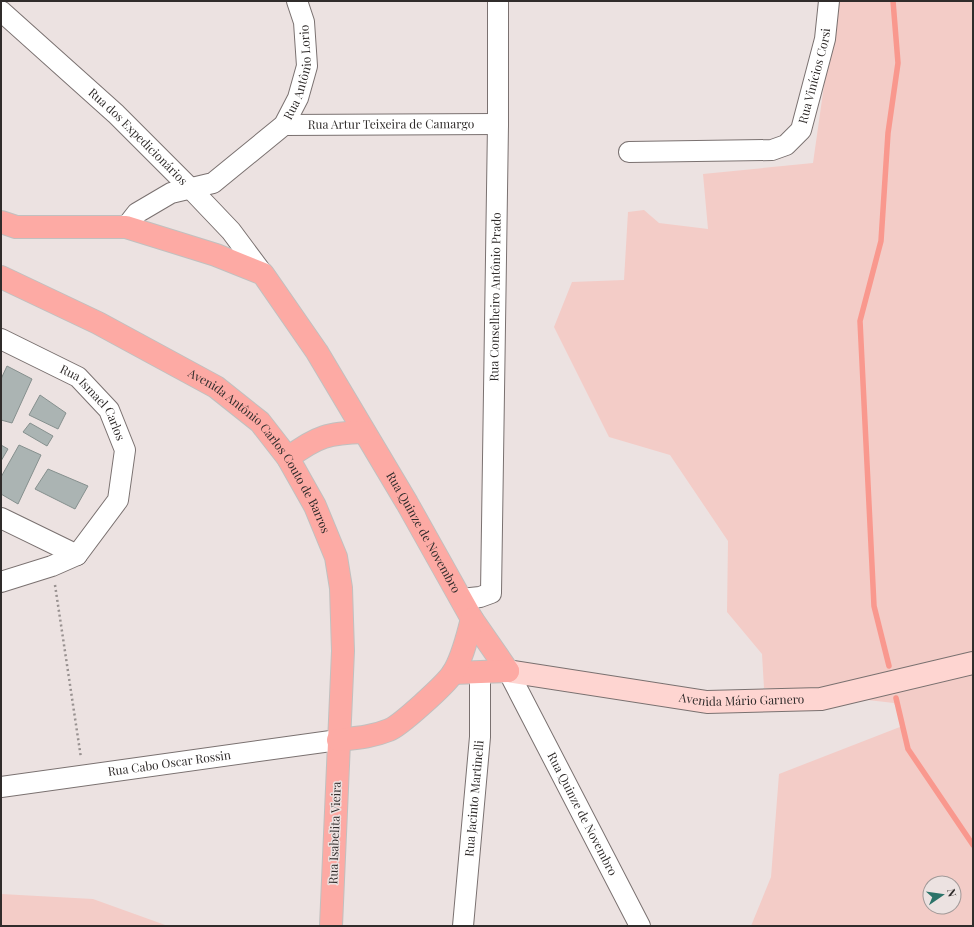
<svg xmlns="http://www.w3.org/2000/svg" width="974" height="927" font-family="'Playfair Display',serif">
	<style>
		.green { fill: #f3ccc7; fill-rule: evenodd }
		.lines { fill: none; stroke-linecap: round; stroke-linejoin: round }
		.stream { stroke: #f9988e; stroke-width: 5.5 }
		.building { fill: #abb4b3; stroke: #86908e }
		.street-casing { stroke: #7a7170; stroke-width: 22 }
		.secondary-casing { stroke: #7a7170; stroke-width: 24 }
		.primary-casing { stroke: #c1c0bf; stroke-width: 24 }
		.path { stroke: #989190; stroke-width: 2.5; stroke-dasharray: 2 3; stroke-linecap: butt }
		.street { stroke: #fff; stroke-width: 20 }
		.secondary { stroke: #fed5d1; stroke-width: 22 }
		.primary { stroke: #fdaaa4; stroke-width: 22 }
		.labels { text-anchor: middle; stroke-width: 3; stroke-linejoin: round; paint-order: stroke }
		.street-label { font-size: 12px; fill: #302c2b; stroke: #ece2e1 }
	</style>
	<rect width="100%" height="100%" fill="#ece2e1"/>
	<!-- green -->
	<path class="green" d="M 836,1 L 973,1 L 973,926 L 751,926 L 771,877 L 779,774 L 905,725 L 894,703 L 764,688 L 762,654 L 727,612 L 728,541 L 670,455 L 609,437 L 554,327 L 572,282 L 624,280 L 628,212 L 644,210 L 659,223 L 708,229 L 703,174 L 813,163 ZM 930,883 L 954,883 L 954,907 L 930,907 Z
		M 1,894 L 93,899 L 168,926 L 1,926 Z"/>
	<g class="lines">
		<!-- stream -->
		<path class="stream" d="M 889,666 L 874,606 L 860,321 L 881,241 L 888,133 L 898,63 L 893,1
			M 896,698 L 908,749 L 973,845"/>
	</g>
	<!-- building -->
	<path class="building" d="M 7,366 L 32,379 L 12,423 L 1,420 L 1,379 Z
		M 40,395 L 66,413 L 58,429 L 29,415 Z
		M 30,423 L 53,436 L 47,446 L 23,432 Z
		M 1,445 L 8,449 L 1,461 Z
		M 19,445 L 41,455 L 18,504 L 1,494 L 1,477 Z
		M 48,469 L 88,486 L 75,509 L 35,489 Z"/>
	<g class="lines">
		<!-- street casing -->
		<g class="street-casing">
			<g id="street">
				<path id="s1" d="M 1,11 L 116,114 L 191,189 L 231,231 L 263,274"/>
				<path id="s2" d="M 284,125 L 498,124"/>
				<path id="s3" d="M 629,152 L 772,150 L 786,145 L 801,130 L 825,39 L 829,1"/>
				<path id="s4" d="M 126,227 L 137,213 L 171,193 L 213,183 L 284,125 L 298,98 L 307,66 L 304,22 L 297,1"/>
				<path id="s5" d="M 1,339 L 78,377 L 109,410 L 125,450 L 118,500 L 77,555 L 52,566 L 1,582"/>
				<path d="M 1,518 L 77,555"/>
				<path id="s6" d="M 461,599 L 480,597 L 491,593 L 498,124 L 498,1"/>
				<path id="s7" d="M 508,671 L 640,926"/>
				<path id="s8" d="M 1,787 L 338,740"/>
				<path id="s9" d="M 463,926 L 480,737 L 480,672"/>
			</g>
		</g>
		<!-- secondary casing -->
		<g class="secondary-casing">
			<g id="secondary">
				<path id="s10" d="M 508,671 L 707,702 L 821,699 L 973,663"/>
			</g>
		</g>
		<!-- primary casing -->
		<g class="primary-casing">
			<g id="primary">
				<path id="s11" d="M 1,222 L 16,227 L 126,227 L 216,255 L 263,274 L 317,352 L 407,503 L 472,619 L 508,671"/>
				<path id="s12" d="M 1,277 L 98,323 L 216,387 L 260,422 L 288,458 L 315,506 L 336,557 L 341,588 L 343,651 L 331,926"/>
				<path d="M 288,458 C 317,436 329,433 364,432"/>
				<path d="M 453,673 L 508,671"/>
				<path d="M 338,740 C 356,738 372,737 389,730 C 400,726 446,684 453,673 C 463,657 467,637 472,619"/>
			</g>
		</g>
		<!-- path -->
		<path class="path" d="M 55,585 L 81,758"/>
		<!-- street -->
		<use href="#street" class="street"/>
		<!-- secondary -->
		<use href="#secondary" class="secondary"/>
		<!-- primary -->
		<use href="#primary" class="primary"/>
	</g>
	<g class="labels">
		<!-- street labels -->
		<g class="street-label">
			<text dy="4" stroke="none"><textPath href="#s4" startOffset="248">Rua Antônio Lorio</textPath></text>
			<text dy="4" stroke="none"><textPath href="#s3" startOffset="235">Rua Vinícios Corsi</textPath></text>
			<text dy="4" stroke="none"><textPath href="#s2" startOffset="107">Rua Artur Teixeira de Camargo</textPath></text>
			<text dy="4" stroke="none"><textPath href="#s1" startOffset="186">Rua dos Expedicionários</textPath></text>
			<text dy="4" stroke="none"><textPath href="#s6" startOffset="327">Rua Conselheiro Antônio Prado</textPath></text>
			<text dy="4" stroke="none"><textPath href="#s5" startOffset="115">Rua Ismael Carlos</textPath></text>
			<text dy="4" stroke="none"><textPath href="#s12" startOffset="319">Avenida Antônio Carlos Couto de Barros</textPath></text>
			<text dy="4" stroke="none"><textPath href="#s11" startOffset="575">Rua Quinze de Novembro</textPath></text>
			<text dy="4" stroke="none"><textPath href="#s10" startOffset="236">Avenida Mário Garnero</textPath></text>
			<text dy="4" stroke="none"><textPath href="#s8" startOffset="170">Rua Cabo Oscar Rossin</textPath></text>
			<text dy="4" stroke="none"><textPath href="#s9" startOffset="128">Rua Jacinto Martinelli</textPath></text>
			<text dy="4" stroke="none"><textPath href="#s7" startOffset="161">Rua Quinze de Novembro</textPath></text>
			<text transform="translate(335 833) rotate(-88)" y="4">Rua Isabelita Vieira</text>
		</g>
	</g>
	<!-- border -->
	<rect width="974" height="927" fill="none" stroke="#302c2b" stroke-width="4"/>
	<!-- north arrow -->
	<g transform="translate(942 895) rotate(77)"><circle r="19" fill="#ece2e1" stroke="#a19998"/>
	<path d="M0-3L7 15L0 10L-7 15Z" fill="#2c7369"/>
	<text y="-6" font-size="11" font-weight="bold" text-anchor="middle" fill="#302c2b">N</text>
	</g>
</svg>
